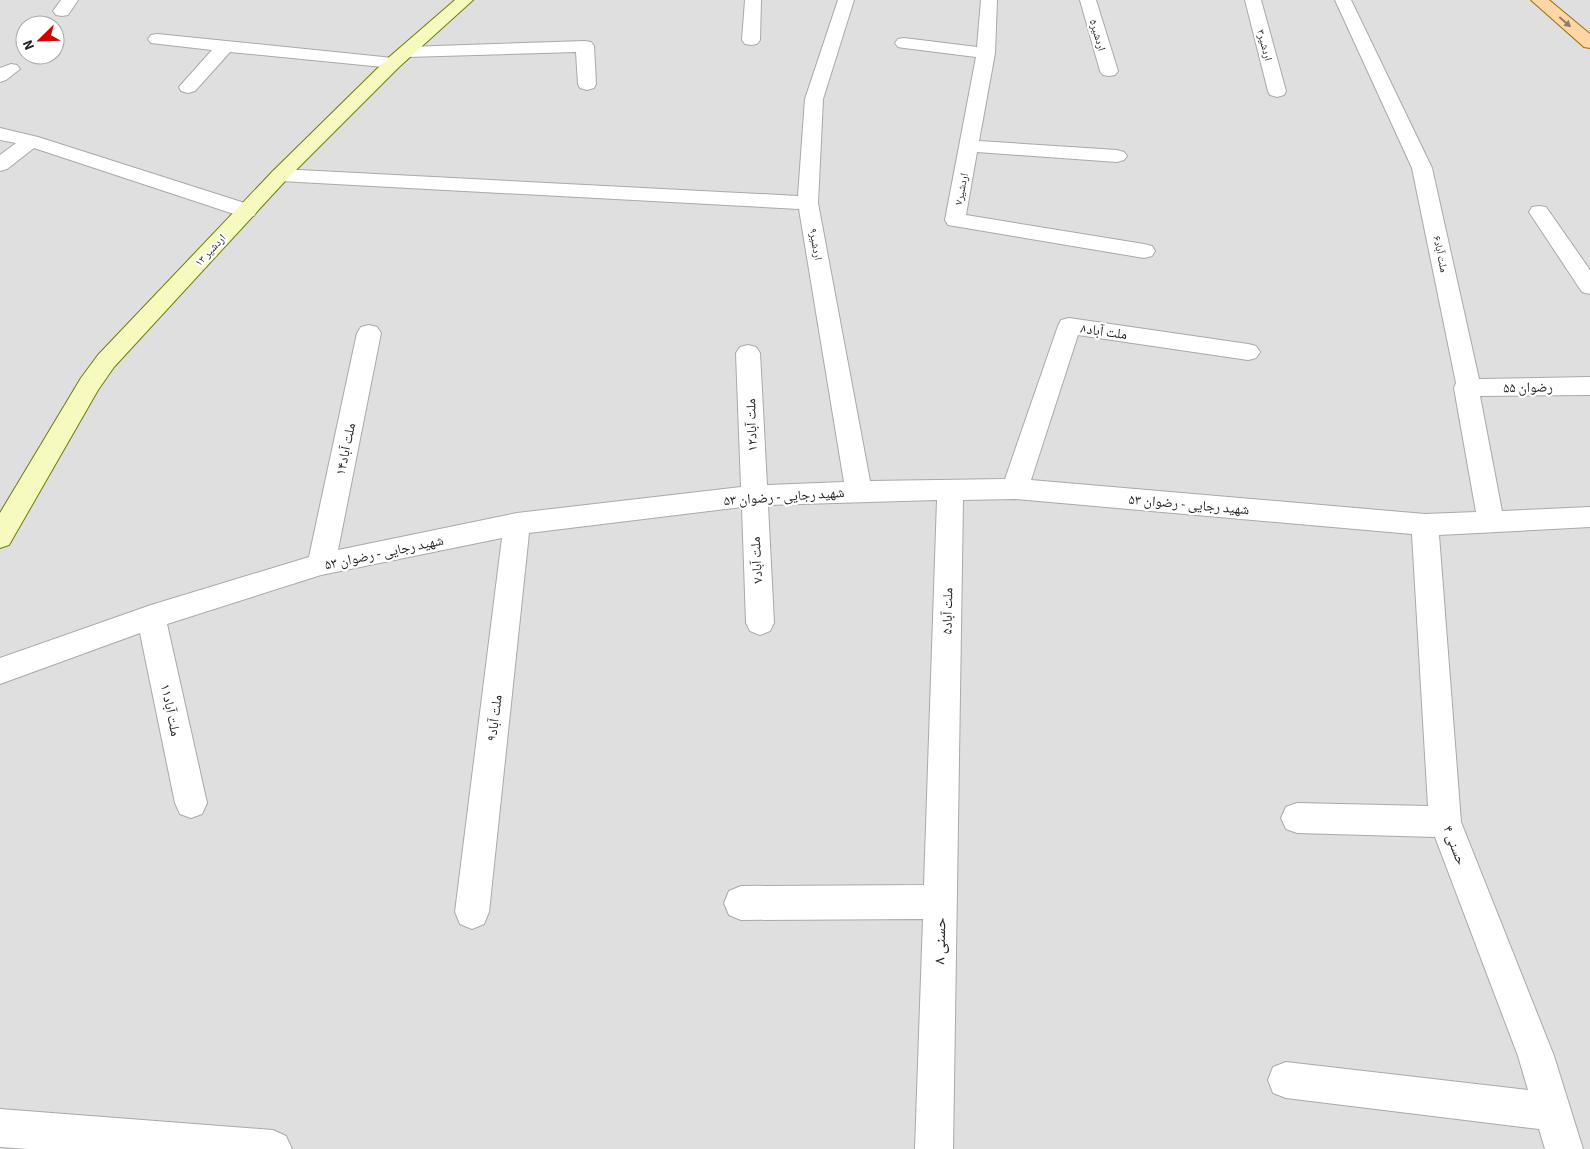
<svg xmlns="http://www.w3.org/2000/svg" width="1590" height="1149" font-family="'Source Sans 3','Noto Naskh Arabic',sans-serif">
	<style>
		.residential { fill: #e0dfdf; fill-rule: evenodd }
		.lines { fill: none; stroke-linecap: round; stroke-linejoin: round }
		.street-casing { stroke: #a9a9a9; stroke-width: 2 }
		.secondary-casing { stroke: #707d05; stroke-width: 2 }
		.primary-casing { stroke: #a06b00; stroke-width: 2 }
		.street { fill: #fff; fill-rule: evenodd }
		.secondary { fill: #f7fabf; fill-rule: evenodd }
		.primary { fill: #fcd6a4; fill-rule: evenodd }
		.oneway { fill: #8f7c63 }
		.labels { text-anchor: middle; stroke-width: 4.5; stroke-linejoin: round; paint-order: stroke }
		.far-street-label { font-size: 11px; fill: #222; stroke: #fff }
		.street-label { font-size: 14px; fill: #222; stroke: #fff }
		.near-street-label { font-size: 16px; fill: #222; stroke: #fff }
	</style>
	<rect width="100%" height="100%" fill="#f2efe9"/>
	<!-- residential -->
	<path class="residential" d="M 0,0 L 1590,0 L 1590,1149 L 0,1149 ZM 25,25 L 55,25 L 55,55 L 25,55 Z"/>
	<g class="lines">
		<!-- street casing -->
		<g class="street-casing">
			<path id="street" d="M 61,0 L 78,0 L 68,15 L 62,16 L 56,15 L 53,11 Z
				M 745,0 L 761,0 L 760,40 L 757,44 L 751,45 L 745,44 L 742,40 Z
				M 838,0 L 854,0 L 823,99 L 818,203 L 870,481 L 1005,479 L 1058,326 L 1061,320 L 1069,318 L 1248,344 L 1256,346 L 1260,352 L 1256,358 L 1248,360 L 1078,335 L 1031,480 L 1425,514 L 1476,512 L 1454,388 L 1456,383 L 1412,168 L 1335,0 L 1351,0 L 1432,168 L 1479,379 L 1590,377 L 1590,395 L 1480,396 L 1502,511 L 1590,507 L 1590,527 L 1439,535 L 1461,822 L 1554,1056 L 1583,1149 L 1545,1149 L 1539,1129 L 1286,1098 L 1273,1093 L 1268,1080 L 1273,1067 L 1286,1062 L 1528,1090 L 1518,1056 L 1435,837 L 1297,833 L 1286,829 L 1281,818 L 1286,807 L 1297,803 L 1428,806 L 1412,534 L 1015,499 L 963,500 L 953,1149 L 915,1149 L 923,919 L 741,920 L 729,915 L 724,903 L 729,891 L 741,886 L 924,885 L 937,500 L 768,505 L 774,623 L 770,631 L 760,635 L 750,631 L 746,623 L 742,507 L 529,533 L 489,912 L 484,924 L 472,929 L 460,924 L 455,912 L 502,538 L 321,575 L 167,624 L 207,803 L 202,814 L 191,818 L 180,814 L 175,803 L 140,633 L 0,684 L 0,658 L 151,605 L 309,557 L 357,333 L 361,327 L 369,325 L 377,327 L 381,333 L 338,550 L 517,513 L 741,487 L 736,353 L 740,347 L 748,345 L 756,347 L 760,353 L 767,485 L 844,482 L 799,209 L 280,181 L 273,179 L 270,175 L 273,171 L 280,169 L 798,196 L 805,99 Z
				M 981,0 L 997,0 L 995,53 L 979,141 L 1117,150 L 1124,152 L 1127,156 L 1124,160 L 1117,162 L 977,152 L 966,215 L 1144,244 L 1152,246 L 1155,251 L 1152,256 L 1144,258 L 948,225 L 945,220 L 976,57 L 904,48 L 898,47 L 895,43 L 898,39 L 904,38 L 977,47 Z
				M 1080,0 L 1096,0 L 1118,71 L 1115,75 L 1109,76 L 1103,75 L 1100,71 Z
				M 1245,0 L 1261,0 L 1286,91 L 1284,95 L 1277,97 L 1270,95 L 1268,91 Z
				M 157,34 L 393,58 L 399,59 L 402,63 L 399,67 L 393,68 L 230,52 L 195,91 L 188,93 L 181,91 L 179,87 L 212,50 L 151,43 L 148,39 L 151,35 Z
				M 585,41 L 591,42 L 594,46 L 596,84 L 594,88 L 587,90 L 580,88 L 578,84 L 576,52 L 407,57 L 401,56 L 398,52 L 401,48 L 407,47 Z
				M 11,64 L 17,65 L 20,69 L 6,80 L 0,82 L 0,68 Z
				M 0,128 L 38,137 L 254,206 L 257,211 L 254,216 L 247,217 L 240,216 L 34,148 L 7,169 L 0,171 L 0,155 L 16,143 L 0,140 Z
				M 1539,206 L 1546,207 L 1590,270 L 1590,294 L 1582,292 L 1529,212 L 1532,207 Z
				M 0,1109 L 273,1130 L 286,1136 L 292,1149 L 28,1149 L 0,1147 Z"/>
		</g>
		<!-- secondary casing -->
		<g class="secondary-casing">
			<path id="secondary" d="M 455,0 L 473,0 L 399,67 L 287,179 L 114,367 L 98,390 L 9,545 L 0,548 L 0,513 L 81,378 L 98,355 L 273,171 L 387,59 Z"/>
		</g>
		<!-- primary casing -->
		<g class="primary-casing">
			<path id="primary" d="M 1531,0 L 1549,0 L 1590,34 L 1590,48 L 1584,47 Z"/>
		</g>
		<!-- street -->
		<use href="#street" class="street"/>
		<!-- secondary -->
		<use href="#secondary" class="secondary"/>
		<!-- primary -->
		<use href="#primary" class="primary"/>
	</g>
	<!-- one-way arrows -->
	<defs><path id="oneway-solid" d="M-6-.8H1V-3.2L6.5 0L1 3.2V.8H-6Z" transform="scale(1.25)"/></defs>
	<use class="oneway" href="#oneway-solid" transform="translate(1565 22) rotate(41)"/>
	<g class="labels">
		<!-- far-street labels -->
		<g class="far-street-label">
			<text transform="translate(1098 35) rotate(73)" y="4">اردشیر۵</text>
			<text transform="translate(1265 45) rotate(75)" y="4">اردشیر۳</text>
			<text transform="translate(961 189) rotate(-79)" y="4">اردشیر۷</text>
			<text transform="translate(816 244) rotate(80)" y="4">اردشیر۹</text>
			<text transform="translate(210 250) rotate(-47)" y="4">اردشیر ۱۳</text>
			<text transform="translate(1441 254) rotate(78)" y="4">ملت آباد۶</text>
		</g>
		<!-- street labels -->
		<g class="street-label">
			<text transform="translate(1104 331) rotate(8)" y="5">ملت آباد۸</text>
			<text transform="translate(1528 387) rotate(-1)" y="5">رضوان ۵۵</text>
			<text transform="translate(751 425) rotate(-92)" y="5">ملت آباد۱۲</text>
			<text transform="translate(345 449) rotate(-78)" y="5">ملت آباد۱۴</text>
			<text transform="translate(784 496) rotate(-4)" y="5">شهید رجایی - رضوان ۵۳</text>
			<text transform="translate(1189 504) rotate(5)" y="5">شهید رجایی - رضوان ۵۳</text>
			<text transform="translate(384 552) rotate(-12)" y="5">شهید رجایی - رضوان ۵۳</text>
			<text transform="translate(756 560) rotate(-93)" y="5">ملت آباد۷</text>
			<text transform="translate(947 611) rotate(-89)" y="5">ملت آباد۵</text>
			<text transform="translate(171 710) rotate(78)" y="5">ملت آباد۱۱</text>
			<text transform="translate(494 718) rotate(-83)" y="5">ملت آباد۹</text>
			<text transform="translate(1455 845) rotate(69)" y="5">حسنی ۴</text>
		</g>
		<!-- near-street labels -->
		<g class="near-street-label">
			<text transform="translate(939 941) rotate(-89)" y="6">حسنی ۸</text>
		</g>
	</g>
	<!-- north arrow -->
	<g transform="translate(40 40) rotate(247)"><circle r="24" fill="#ffffff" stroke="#a7a7a7"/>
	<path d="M0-4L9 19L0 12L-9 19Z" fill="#d40000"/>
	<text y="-8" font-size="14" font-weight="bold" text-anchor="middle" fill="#222222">N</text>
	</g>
</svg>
